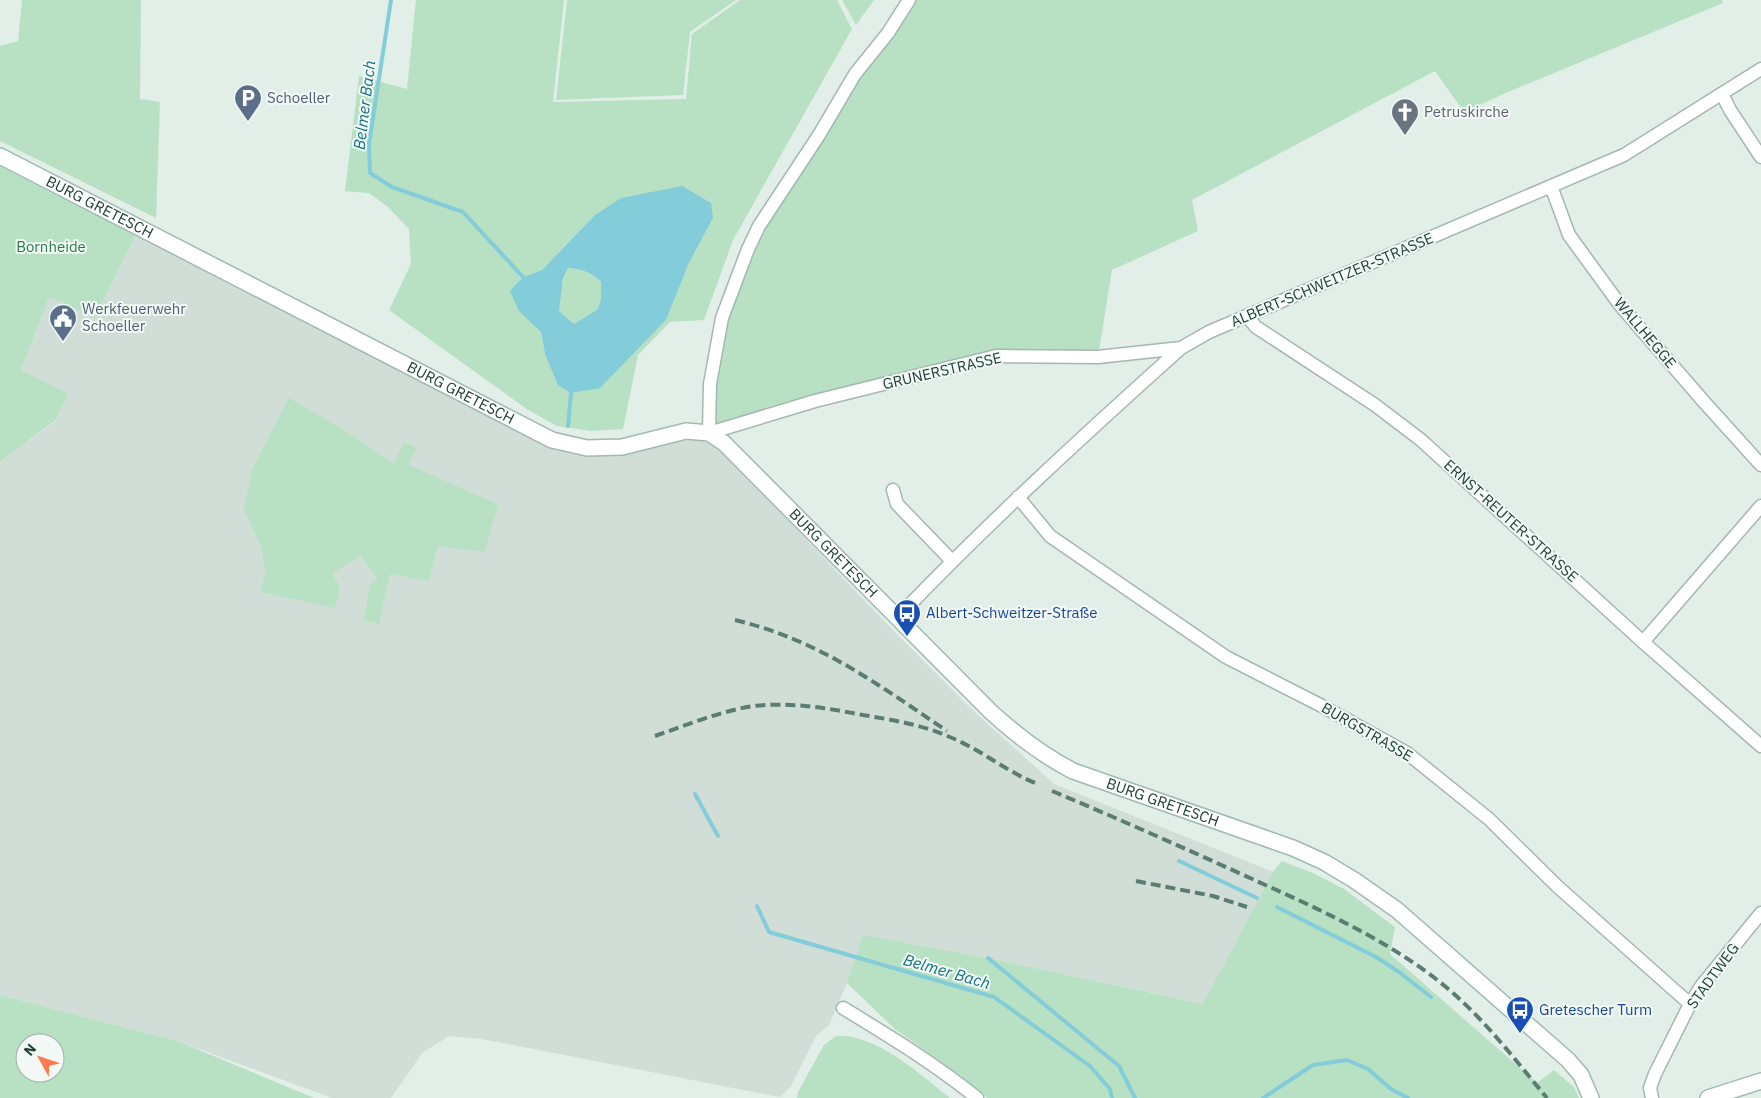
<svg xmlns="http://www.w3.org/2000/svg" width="1761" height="1098" font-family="'IBM Plex Sans',sans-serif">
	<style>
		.built { fill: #d0ded7 }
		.green { fill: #b8e1c3; fill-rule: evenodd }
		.water { fill: #83ccd9; fill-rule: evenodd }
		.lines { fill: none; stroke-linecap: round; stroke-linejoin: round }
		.stream { stroke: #83ccd9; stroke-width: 4 }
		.street-casing { stroke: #a4b7b0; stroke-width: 15 }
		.secondary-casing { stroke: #9fbbb1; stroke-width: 18 }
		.street { stroke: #fff; stroke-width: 12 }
		.secondary { stroke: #fff; stroke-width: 15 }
		.rail { stroke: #5a7c73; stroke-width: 4; stroke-dasharray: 10 5; stroke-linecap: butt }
		.labels { text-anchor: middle; stroke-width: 4; stroke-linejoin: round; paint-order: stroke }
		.service-label { font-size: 15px; fill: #4e5e75; stroke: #f3faf6; text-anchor: start }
		.worship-label { font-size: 15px; fill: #5b616d; stroke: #f3faf6; text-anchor: start }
		.street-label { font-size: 15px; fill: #1f4138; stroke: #f3faf6 }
		.park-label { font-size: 15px; fill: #257c47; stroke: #f3faf6 }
		.transit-label { font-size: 15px; fill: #164399; stroke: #f3faf6; text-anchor: start }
		.water-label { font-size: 16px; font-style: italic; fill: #127184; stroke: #f3faf6 }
	</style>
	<rect width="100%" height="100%" fill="#e2eee8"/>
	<!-- built -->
	<path class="built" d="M 136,235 L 571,454 L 701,439 L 721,450 L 885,622 L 968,706 L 1054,784 L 1273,872 L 1204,1004 L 988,958 L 863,935 L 847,983 L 829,1025 L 816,1036 L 791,1086 L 780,1097 L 482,1039 L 449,1036 L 422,1053 L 391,1098 L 332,1098 L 180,1042 L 0,995 L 0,462 L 56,421 L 69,394 L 21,370 L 49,296 L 95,317 Z"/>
	<!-- green -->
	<path class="green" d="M 22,0 L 141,0 L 140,99 L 160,102 L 156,218 L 0,141 L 0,46 L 18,41 Z
		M 416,0 L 564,0 L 553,102 L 686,99 L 692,34 L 740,0 L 837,0 L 852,29 L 733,240 L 704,320 L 670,322 L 638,355 L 623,429 L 591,431 L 557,426 L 528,410 L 389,310 L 411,264 L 409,229 L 388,207 L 369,193 L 345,191 L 359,76 L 407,89 ZM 595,215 L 713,218 L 689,263 L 666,320 L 635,351 L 545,354 L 541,332 L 523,277 L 542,270 Z
		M 567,0 L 736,0 L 690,32 L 683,95 L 556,100 Z
		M 842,0 L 874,0 L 856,25 Z
		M 909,0 L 1722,0 L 1723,3 L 1508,92 L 1464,112 L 1435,71 L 1192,200 L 1198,231 L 1112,270 L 1098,357 L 996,356 L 709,433 L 722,318 L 748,249 Z
		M 0,166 L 136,235 L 95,317 L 49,297 L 21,370 L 69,394 L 56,420 L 0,462 Z
		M 568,268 C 582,269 590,272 601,282 L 601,299 L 598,309 L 574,324 L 559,311 C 560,296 561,282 568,268 Z
		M 289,398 L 344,430 L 394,464 L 404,442 L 416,448 L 409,465 L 499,505 L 491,528 L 485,552 L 438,546 L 429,581 L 390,574 L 379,624 L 364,620 L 370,585 L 378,579 L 361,556 L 332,573 L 340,587 L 335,608 L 261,592 L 265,573 L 262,548 L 244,510 L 252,469 Z
		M 1282,861 L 1315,874 L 1344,889 L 1395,927 L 1390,954 L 1537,1083 L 1554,1070 L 1574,1087 L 1579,1098 L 987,1098 L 947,1066 L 896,1030 L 847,983 L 863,935 L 988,958 L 1203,1004 L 1273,872 Z
		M 0,995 L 180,1042 L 314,1098 L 0,1098 ZM 25,1043 L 55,1043 L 55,1073 L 25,1073 Z
		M 836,1036 C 843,1036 850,1036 856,1038 C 891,1047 922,1076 950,1098 L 797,1098 L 798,1092 L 824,1045 Z"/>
	<!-- water -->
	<path class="water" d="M 682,186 L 711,203 L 713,218 L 689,263 L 666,320 L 600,388 L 571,393 L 558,385 L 545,354 L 541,332 L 519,311 L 510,291 L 523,277 L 542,270 L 595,215 L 621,198 ZM 568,268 C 582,269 591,272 601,282 L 601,299 L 598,309 L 574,324 L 559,311 L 563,279 Z"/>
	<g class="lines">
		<!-- stream -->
		<path class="stream" d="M 391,0 L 369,144 L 370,173 L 392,187 L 463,212 L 523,277
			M 568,426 L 571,393
			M 695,794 L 718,836
			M 1179,861 L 1257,898
			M 757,906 L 769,932 L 994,997 L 1090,1066 L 1110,1089 L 1112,1098
			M 1277,907 L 1376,957 L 1399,972 L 1431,997
			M 988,958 L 1119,1066 L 1135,1098
			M 1263,1098 L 1313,1065 L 1347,1060 L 1368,1069 L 1391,1089 L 1408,1098"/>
		<!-- street casing -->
		<g class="street-casing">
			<path id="street" d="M 909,0 L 888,33 L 855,74 L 819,135 L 759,226 L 748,249 L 722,318 L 710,384 L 709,433 L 815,401 L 996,356 L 1098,357 L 1181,348
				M 1722,94 L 1730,110 L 1761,157
				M 1551,186 L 1569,235 L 1620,305 L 1705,403 L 1761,465
				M 1247,316 L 1256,327 L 1375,405 L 1421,440 L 1643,642 L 1761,746
				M 893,490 L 897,504 L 952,561
				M 1018,497 L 1050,536 L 1226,657 L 1322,706 L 1407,753 L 1489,819 L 1558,887 L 1690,1004
				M 897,618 C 988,523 1084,435 1181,348 L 1209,332 L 1624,155 L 1761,69
				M 1643,642 L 1761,506
				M 843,1008 C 889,1036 935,1064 977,1098
				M 1652,1098 L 1650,1088 L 1655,1074 L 1690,1004 L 1702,985 L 1761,913"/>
		</g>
		<!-- secondary casing -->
		<g class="secondary-casing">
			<g id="secondary">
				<path id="s1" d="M 0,156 L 552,440 L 587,448 L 622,447 L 686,431 L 709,433 L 724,443 L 990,711 C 1016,735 1042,755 1073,771 L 1293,848 L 1324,862 L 1354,880 L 1397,910 L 1568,1060 L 1581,1075 L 1591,1098"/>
				<path d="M 1708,1098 L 1761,1081"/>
			</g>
		</g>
		<!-- street -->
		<use href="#street" class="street"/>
		<!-- secondary -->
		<use href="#secondary" class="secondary"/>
		<!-- rail -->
		<path class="rail" d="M 735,620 C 819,640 877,684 947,731
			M 655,736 C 687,725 720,711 754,706 C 791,702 827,708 863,715 C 893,720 924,725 952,738 C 981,750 1006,771 1035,783
			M 1052,791 C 1119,819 1184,848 1250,878 C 1314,907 1380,936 1436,979 C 1479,1012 1512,1056 1547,1098
			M 1136,881 L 1213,896 L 1247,907"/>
	</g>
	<!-- icons -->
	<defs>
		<g id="parking-pin" transform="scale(1.4375)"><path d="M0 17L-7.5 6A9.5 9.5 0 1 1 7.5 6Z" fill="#5c6f8a" stroke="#f3faf6"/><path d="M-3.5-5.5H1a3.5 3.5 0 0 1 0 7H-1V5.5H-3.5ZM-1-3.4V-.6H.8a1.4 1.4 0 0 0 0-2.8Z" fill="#fff"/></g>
		<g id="church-pin" transform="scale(1.4375)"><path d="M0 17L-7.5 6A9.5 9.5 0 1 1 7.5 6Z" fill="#6b7280" stroke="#f3faf6"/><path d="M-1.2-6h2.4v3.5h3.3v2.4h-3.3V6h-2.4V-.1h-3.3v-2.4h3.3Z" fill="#fff"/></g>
		<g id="civic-pin" transform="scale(1.4375)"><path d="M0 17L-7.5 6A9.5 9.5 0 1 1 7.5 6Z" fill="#5c6f8a" stroke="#f3faf6"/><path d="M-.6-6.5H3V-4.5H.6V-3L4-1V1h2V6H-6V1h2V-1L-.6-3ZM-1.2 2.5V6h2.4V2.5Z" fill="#fff"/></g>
		<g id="bus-pin" transform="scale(1.4375)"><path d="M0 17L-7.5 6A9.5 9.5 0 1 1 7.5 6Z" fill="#1a4fb4" stroke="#f3faf6"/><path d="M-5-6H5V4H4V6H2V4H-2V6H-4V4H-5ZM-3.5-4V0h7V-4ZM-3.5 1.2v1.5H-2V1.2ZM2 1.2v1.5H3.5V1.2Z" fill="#fff"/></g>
	</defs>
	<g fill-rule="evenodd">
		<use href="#parking-pin" x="248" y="98"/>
		<use href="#church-pin" x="1405" y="112"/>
		<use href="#civic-pin" x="63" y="318"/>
		<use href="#bus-pin" x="907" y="613"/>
		<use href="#bus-pin" x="1520" y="1010"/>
	</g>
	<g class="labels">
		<!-- service labels -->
		<g class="service-label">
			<text x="267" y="103">Schoeller</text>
			<text x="82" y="314">Werkfeuerwehr<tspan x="82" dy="17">Schoeller</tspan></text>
		</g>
		<!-- worship labels -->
		<g class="worship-label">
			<text x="1424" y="117">Petruskirche</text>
		</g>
		<!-- street labels -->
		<g class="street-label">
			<text dy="5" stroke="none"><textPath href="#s1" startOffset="112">BURG GRETESCH</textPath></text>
			<text transform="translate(1332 280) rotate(-23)" y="5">ALBERT-SCHWEITZER-STRASSE</text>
			<text transform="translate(1645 333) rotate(50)" y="5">WALLHEGGE</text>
			<text transform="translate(942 371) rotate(-13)" y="5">GRUNERSTRASSE</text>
			<text dy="5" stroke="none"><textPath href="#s1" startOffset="518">BURG GRETESCH</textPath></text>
			<text transform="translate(1511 521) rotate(42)" y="5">ERNST-REUTER-STRASSE</text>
			<text dy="5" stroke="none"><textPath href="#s1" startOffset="954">BURG GRETESCH</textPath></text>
			<text transform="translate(1367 732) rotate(30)" y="5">BURGSTRASSE</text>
			<text dy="5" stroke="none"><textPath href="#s1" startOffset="1374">BURG GRETESCH</textPath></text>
			<text transform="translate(1713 976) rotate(-54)" y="5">STADTWEG</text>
		</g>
		<!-- park labels -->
		<g class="park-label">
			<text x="51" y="252">Bornheide</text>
		</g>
		<!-- transit labels -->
		<g class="transit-label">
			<text x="926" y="618">Albert-Schweitzer-Straße</text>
			<text x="1539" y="1015">Gretescher Turm</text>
		</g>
		<!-- water labels -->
		<g class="water-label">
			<text transform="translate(364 105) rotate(-83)" y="6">Belmer Bach</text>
			<text transform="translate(947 971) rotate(16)" y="6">Belmer Bach</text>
		</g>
	</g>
	<!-- north arrow -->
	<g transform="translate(40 1058) rotate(310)"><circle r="24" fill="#f3faf6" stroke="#9eb0aa"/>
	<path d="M0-4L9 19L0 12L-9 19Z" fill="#ff7a4e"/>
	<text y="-8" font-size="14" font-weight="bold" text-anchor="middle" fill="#1f4138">N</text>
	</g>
</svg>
